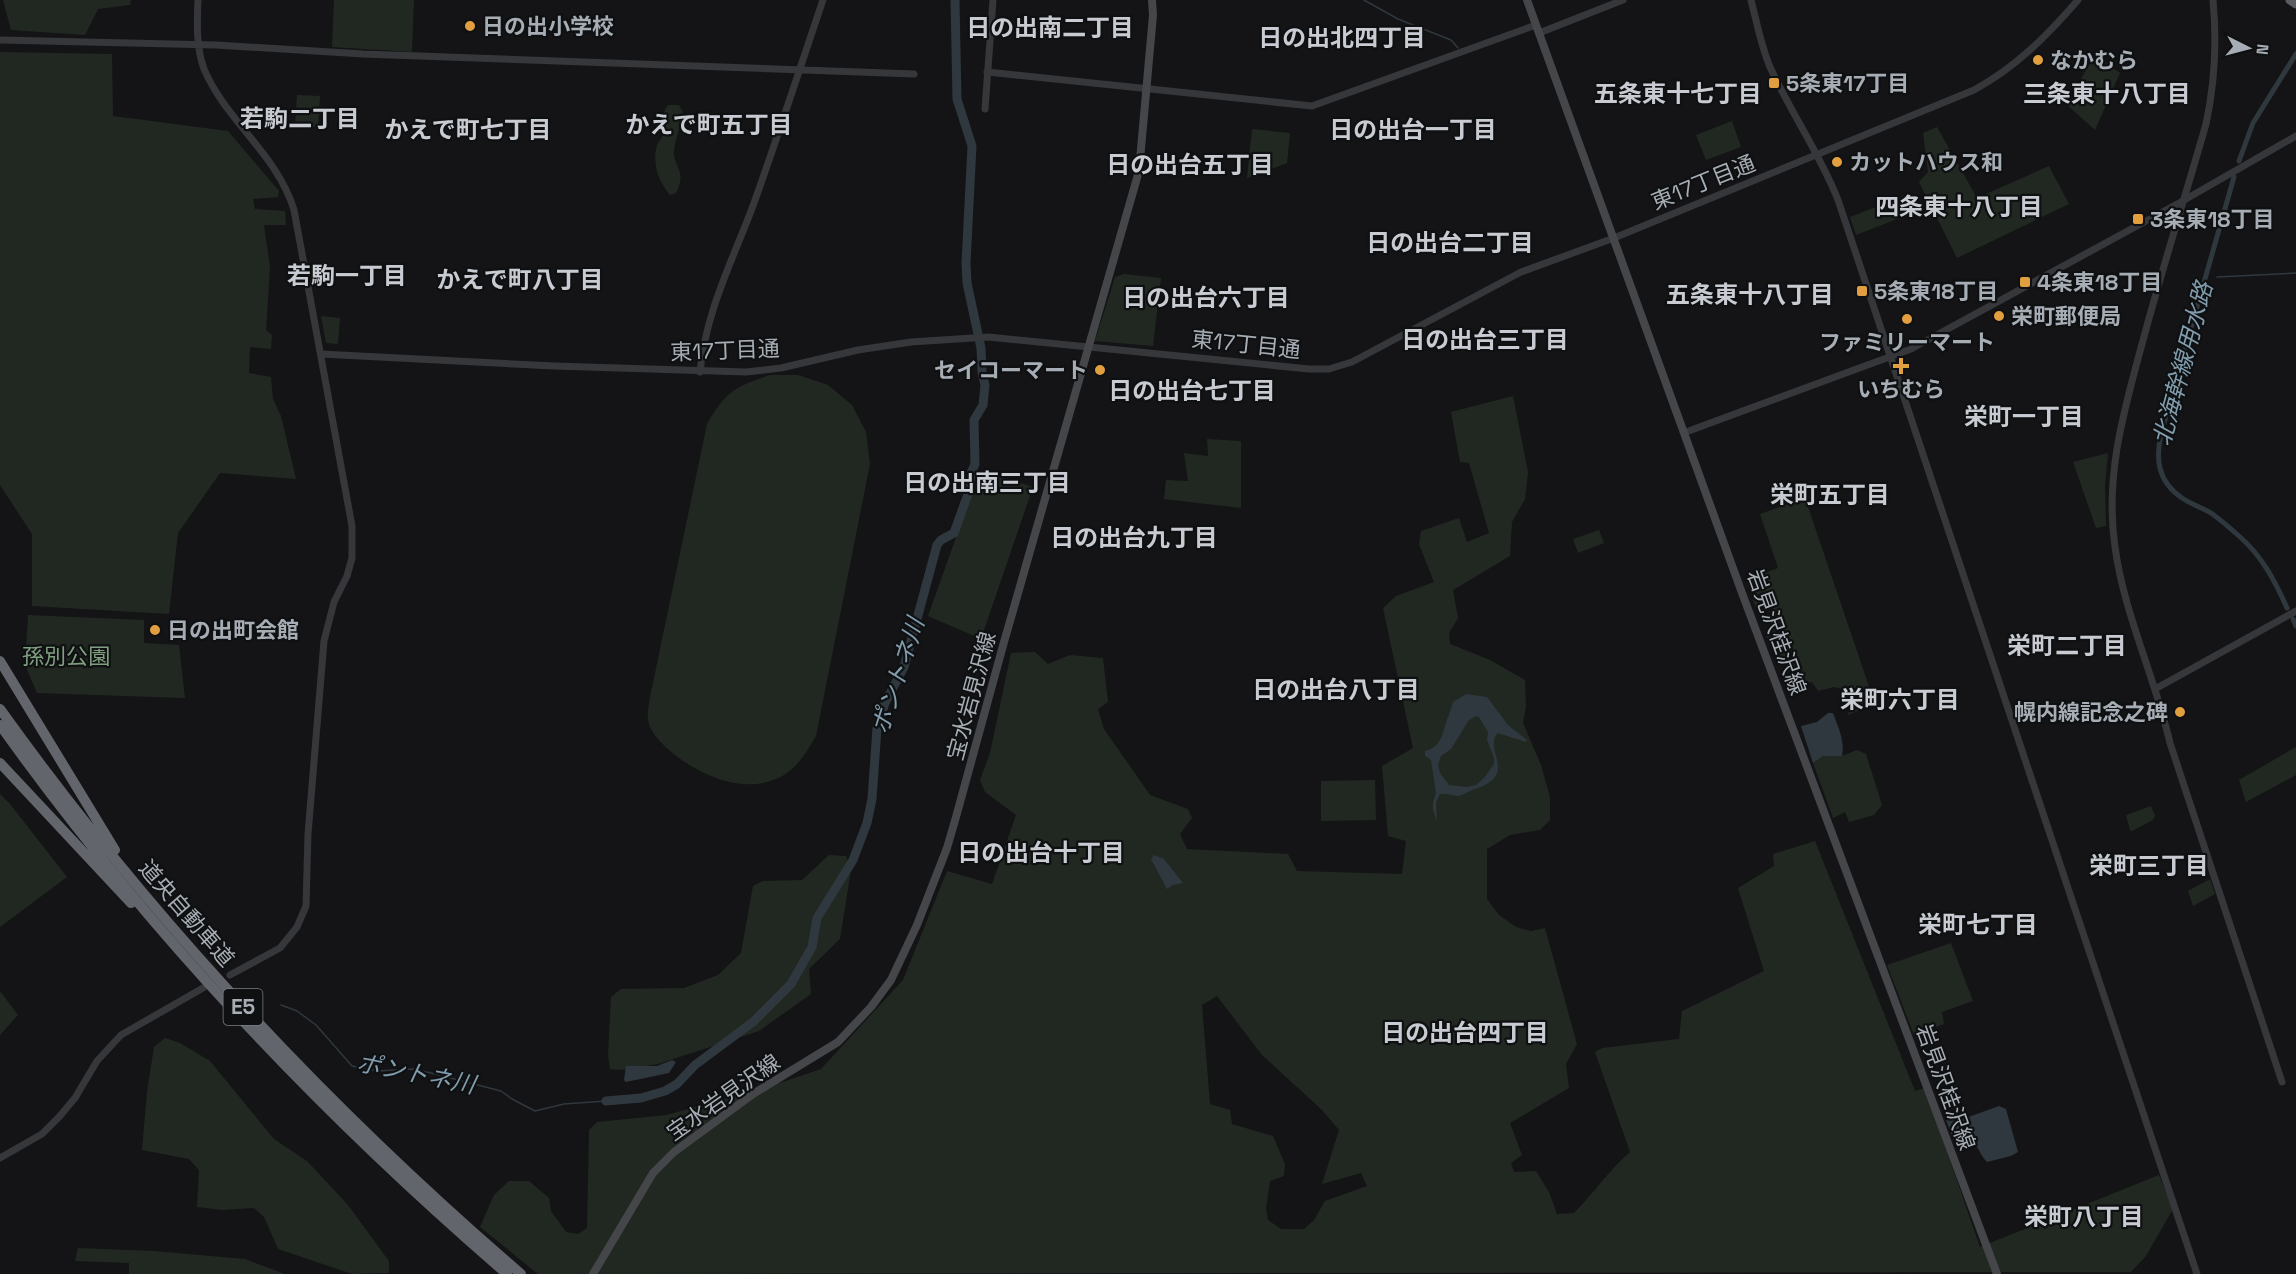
<svg xmlns="http://www.w3.org/2000/svg" width="2296" height="1274" font-family="'Space Grotesk','Noto Sans JP',sans-serif">
	<style>
		.green { fill: #212821; fill-rule: evenodd }
		.water { fill: #2f383e; fill-rule: evenodd }
		.lines { fill: none; stroke-linecap: round; stroke-linejoin: round }
		.stream { stroke: #2f383e; stroke-width: 1.5 }
		.canal { stroke: #2f383e; stroke-width: 5 }
		.river { stroke: #2f383e; stroke-width: 9 }
		.tertiary { stroke: #36373b; stroke-width: 7 }
		.secondary { stroke: #44464a; stroke-width: 8 }
		.trunk { stroke: #5a5c62; stroke-width: 9 }
		.motorway { stroke: #62656b; stroke-width: 10 }
		.poi-dot { fill: #e29f40; stroke: #0f1011; stroke-width: 2 }
		.labels { text-anchor: middle; stroke-width: 4.5; stroke-linejoin: round; paint-order: stroke }
		.shield { fill: #0f1011; stroke: #797e84; stroke-width: 1.5 }
		.shield-label { font-size: 21px; font-weight: bold; fill: #a7adb5 }
		.poi-label { font-size: 22px; font-weight: bold; fill: #a7adb5; stroke: #0f1011; text-anchor: start }
		.street-label { font-size: 22px; fill: #a7adb5; stroke: #0f1011 }
		.park-label { font-size: 22px; fill: #809e80; stroke: #0f1011 }
		.neighbourhood-label { font-size: 24px; font-weight: bold; fill: #c8cbd1; stroke: #0f1011 }
		.water-label { font-size: 24px; font-style: italic; fill: #819cad; stroke: #0f1011 }
	</style>
	<rect width="100%" height="100%" fill="#141416"/>
	<!-- green -->
	<path class="green" d="M 3,0 L 131,0 L 130,5 L 98,9 L 85,35 L 11,30 Z
		M 334,0 L 414,0 L 412,52 L 332,47 Z
		M 0,52 L 112,54 L 113,116 L 228,131 L 279,191 L 278,197 L 253,199 L 255,209 L 285,211 L 286,225 L 264,225 L 270,267 L 266,330 L 272,335 L 271,349 L 250,347 L 249,373 L 271,377 L 273,399 L 281,416 L 296,479 L 220,473 L 178,533 L 169,614 L 32,606 L 32,534 L 0,485 Z
		M 2094,55 L 2120,73 L 2095,130 L 2067,105 Z
		M 297,95 L 320,96 L 318,127 L 295,126 Z
		M 668,105 L 679,105 L 683,112 C 682,124 673,144 674,155 C 677,171 686,173 676,193 L 670,195 C 658,181 652,164 657,145 C 658,142 661,140 662,137 C 666,126 658,119 668,105 Z
		M 1732,121 L 1741,147 L 1706,160 L 1696,135 Z
		M 1937,127 L 1977,198 L 2049,166 L 2069,204 L 1957,258 L 1919,182 L 1928,172 L 1923,133 Z
		M 1252,129 L 1290,133 L 1287,163 L 1247,178 Z
		M 1904,196 L 1910,214 L 1856,235 L 1850,217 Z
		M 1124,274 L 1161,278 L 1153,346 L 1095,341 L 1115,277 Z
		M 321,316 L 340,318 L 338,344 L 326,343 Z
		M 770,375 L 798,375 L 828,385 L 852,405 L 866,432 L 870,464 L 816,736 C 806,753 796,771 776,779 C 739,794 697,774 669,750 C 661,743 650,732 648,720 C 647,714 649,704 650,697 L 707,424 C 726,391 735,387 770,375 Z
		M 1513,396 L 1528,472 L 1525,499 L 1512,522 L 1510,556 L 1453,590 L 1458,618 L 1449,633 L 1450,644 L 1490,660 L 1525,680 L 1526,707 L 1523,723 L 1541,765 L 1550,797 L 1550,820 L 1540,830 L 1510,835 L 1487,849 L 1487,899 L 1499,915 L 1516,927 L 1531,931 L 1545,928 L 1577,1044 L 1566,1064 L 1569,1088 L 1510,1123 L 1522,1155 L 1511,1163 L 1514,1172 L 1536,1171 L 1549,1192 L 1557,1214 L 1574,1213 C 1594,1193 1609,1170 1630,1152 L 1595,1052 L 1602,1048 L 1679,1039 L 1682,1011 L 1764,971 L 1738,888 L 1774,866 L 1773,854 L 1815,841 L 1915,1091 L 1925,1088 L 1980,1247 L 2159,1175 L 2173,1209 L 2146,1256 L 2131,1272 L 538,1274 L 480,1227 L 494,1195 L 509,1181 L 529,1181 L 549,1198 L 551,1211 L 566,1232 L 578,1234 L 587,1228 L 589,1130 L 597,1122 L 666,1115 L 759,1090 L 821,1069 L 903,980 L 947,871 L 992,884 L 1016,815 L 985,792 L 980,780 L 990,753 L 1011,653 L 1035,652 L 1048,664 L 1070,655 L 1103,658 L 1108,702 L 1098,709 L 1104,729 L 1150,795 L 1188,809 L 1192,818 L 1180,834 L 1187,849 L 1288,854 L 1297,871 L 1402,874 L 1406,841 L 1388,836 L 1382,766 L 1413,748 L 1383,608 L 1396,596 L 1434,582 L 1419,544 L 1421,531 L 1459,518 L 1467,542 L 1489,533 L 1469,463 L 1460,462 L 1451,412 ZM 1217,996 L 1262,1055 L 1322,1110 L 1339,1130 L 1322,1184 L 1361,1173 L 1367,1186 L 1325,1201 L 1314,1220 L 1304,1229 L 1281,1229 L 1268,1220 L 1266,1208 L 1270,1181 L 1284,1176 L 1285,1164 L 1273,1136 L 1232,1124 L 1230,1110 L 1210,1104 L 1202,1005 Z
		M 1207,439 L 1241,441 L 1241,508 L 1164,499 L 1166,480 L 1188,481 L 1184,453 L 1208,456 Z
		M 2108,453 L 2105,485 L 2106,526 L 2096,528 L 2073,462 Z
		M 980,470 L 1033,487 L 981,639 L 928,616 Z
		M 1805,498 L 1875,704 L 1848,715 L 1851,696 L 1848,690 L 1834,687 L 1818,691 L 1812,682 L 1800,685 L 1795,669 L 1777,663 L 1765,632 L 1779,627 L 1771,605 L 1757,611 L 1746,580 L 1778,568 L 1760,514 Z
		M 1599,530 L 1604,543 L 1578,553 L 1573,539 Z
		M 28,615 L 144,620 L 144,643 L 179,645 L 185,698 L 37,693 L 25,665 Z
		M 2296,747 L 2296,775 L 2246,802 L 2239,780 Z
		M 1857,750 L 1866,754 L 1882,805 L 1874,815 L 1849,822 L 1845,812 L 1833,818 L 1813,763 L 1823,756 L 1842,756 Z
		M 1375,780 L 1376,820 L 1321,821 L 1321,781 Z
		M 0,794 L 10,804 L 67,877 L 0,927 Z
		M 2151,806 L 2155,816 L 2153,820 L 2132,831 L 2130,830 L 2126,815 Z
		M 829,855 L 846,856 L 851,870 L 840,939 L 809,969 L 811,994 L 759,1031 L 658,1064 L 621,1070 L 610,1069 L 608,1055 L 611,997 L 621,989 L 684,988 L 718,975 L 741,953 L 753,886 L 763,881 L 802,880 Z
		M 2210,879 L 2215,894 L 2193,906 L 2188,891 Z
		M 1951,943 L 1973,1001 L 1942,1012 L 1944,1024 L 1914,1035 L 1887,965 Z
		M 0,991 L 18,1015 L 0,1035 Z
		M 165,1038 L 180,1043 L 210,1061 L 274,1139 L 307,1161 L 348,1205 L 389,1261 L 389,1273 L 352,1274 L 278,1249 L 264,1217 L 254,1208 L 222,1210 L 197,1207 L 199,1170 L 189,1159 L 142,1150 L 147,1092 L 154,1047 Z
		M 78,1248 L 154,1251 L 245,1259 L 285,1274 L 129,1274 L 129,1263 L 75,1261 Z"/>
	<!-- water -->
	<path class="water" d="M 1466,694 L 1487,697 L 1508,725 L 1527,740 L 1526,742 L 1498,733 C 1482,750 1520,774 1475,789 C 1470,790 1464,795 1458,796 C 1452,796 1447,793 1440,794 L 1436,802 L 1437,821 L 1433,810 L 1433,802 L 1436,793 L 1431,760 L 1425,756 L 1425,751 C 1438,748 1442,738 1445,726 C 1447,718 1451,711 1453,702 ZM 1476,716 L 1479,717 L 1488,732 L 1487,740 L 1494,758 L 1494,764 L 1484,778 L 1476,785 L 1467,787 L 1449,785 L 1440,773 L 1438,765 L 1441,756 L 1451,749 L 1469,720 Z
		M 1828,713 L 1833,713 C 1838,727 1845,740 1842,756 L 1823,756 L 1813,763 L 1801,726 L 1817,722 Z
		M 1154,855 L 1164,859 L 1183,883 L 1173,885 L 1167,889 L 1151,859 Z
		M 672,1060 L 676,1062 L 669,1073 L 626,1082 L 624,1080 L 626,1066 L 657,1066 Z
		M 1999,1106 L 2006,1109 L 2018,1152 L 2011,1156 L 1987,1162 C 1979,1154 1978,1144 1969,1138 L 1962,1139 L 1959,1142 L 1954,1141 L 1946,1120 L 1951,1115 L 1963,1119 Z"/>
	<g class="lines">
		<!-- stream -->
		<path class="stream" d="M 1364,0 L 1398,19 L 1451,40 L 1458,48
			M 2217,277 L 2296,273
			M 281,1005 L 297,1011 L 316,1025 L 352,1066 L 377,1071 L 413,1069 L 431,1073 L 501,1091 L 512,1099 L 535,1111 L 564,1104 L 606,1101"/>
		<!-- canal -->
		<path class="canal" d="M 2239,161 L 2253,123 L 2296,54
			M 2234,177 L 2162,430 C 2155,458 2157,481 2182,498 C 2191,504 2202,508 2211,513 C 2221,520 2230,528 2239,536 C 2262,556 2275,581 2287,608
			M 2293,619 L 2296,626"/>
		<!-- river -->
		<path class="river" d="M 606,1101 L 641,1098 L 665,1091 L 677,1084 L 695,1065 L 753,1022 L 791,984 L 812,947 L 817,918 L 853,860 L 867,823 L 872,799 L 877,728 L 885,703 L 904,667 L 937,545 L 941,540 L 954,533 L 968,494 L 971,473 L 975,464 L 974,420 L 983,405 L 985,385 L 982,372 L 981,348 L 967,283 L 966,263 L 972,146 L 957,99 L 955,0"/>
		<!-- tertiary -->
		<path class="tertiary" d="M 198,0 C 197,23 196,47 204,69 C 226,121 277,154 294,210 L 352,526 L 352,558 L 347,576 L 334,602 L 324,641 L 308,834 L 306,906 L 297,927 L 280,948 L 230,975
			M 1751,0 C 1757,23 1761,46 1770,67 C 1791,113 1820,154 1838,200 L 2197,1274
			M 2213,0 C 2217,42 2215,82 2206,124 C 2186,194 2164,263 2145,333 C 2126,404 2104,472 2115,547 C 2124,614 2155,677 2170,743 L 2282,1082
			M 1539,33 L 1623,0
			M 0,40 L 216,45 L 363,54 L 914,74
			M 987,72 L 1312,106 L 1536,25
			M 985,109 L 993,0
			M 321,354 L 554,366 L 746,372 L 781,368 L 858,350 L 911,342 L 988,337 L 1309,369 L 1329,369 L 1352,362 L 1521,272 L 1614,238 L 1974,90 C 2016,67 2047,36 2078,0
			M 700,372 C 706,310 733,260 754,203 C 778,136 800,68 823,0
			M 1686,432 L 1911,349 L 2179,203 L 2296,136
			M 2155,689 L 2296,611
			M 0,1158 L 42,1134 L 59,1117 L 75,1098 L 97,1061 L 121,1035 L 203,988"/>
		<!-- secondary -->
		<path class="secondary" d="M 1527,0 L 1742,593 L 1997,1274
			M 593,1274 L 653,1173 L 674,1152 L 753,1094 L 838,1042 L 871,1007 L 891,980 L 917,925 L 947,848 L 956,817 L 1004,642 L 1139,171 L 1153,15 L 1152,0"/>
		<!-- trunk -->
		<path class="trunk" d="M 2290,0 L 2296,4"/>
		<!-- motorway -->
		<path class="motorway" d="M 0,661 L 115,850
			M 0,709 C 150,918 326,1106 521,1274
			M 0,725 C 145,928 318,1111 507,1274
			M 0,763 L 131,903"/>
	</g>
	<!-- markers -->
	<g class="poi-dot">
		<circle cx="470" cy="26" r="6"/>
		<circle cx="2038" cy="60" r="6"/>
		<rect x="1768" y="77" width="12" height="12" rx="3"/>
		<circle cx="1837" cy="162" r="6"/>
		<rect x="2132" y="213" width="12" height="12" rx="3"/>
		<rect x="2019" y="276" width="12" height="12" rx="3"/>
		<rect x="1856" y="285" width="12" height="12" rx="3"/>
		<circle cx="1999" cy="316" r="6"/>
		<circle cx="1907" cy="319" r="6"/>
		<path d="M1898 357h6v6h6v6h-6v6h-6v-6h-6v-6h6z"/>
		<circle cx="1100" cy="370" r="6"/>
		<circle cx="155" cy="630" r="6"/>
		<circle cx="2180" cy="712" r="6"/>
	</g>
	<g class="labels">
		<!-- shield labels -->
		<rect class="shield" x="223.5" y="989" width="39" height="36" rx="4.5"/>
		<g class="shield-label">
			<text x="243" y="1014">E5</text>
		</g>
		<!-- poi labels -->
		<g class="poi-label">
			<text x="482" y="34">日の出小学校</text>
			<text x="2050" y="68">なかむら</text>
			<text x="1786" y="91">5条東17丁目</text>
			<text x="1849" y="170">カットハウス和</text>
			<text x="2150" y="227">3条東18丁目</text>
			<text x="2037" y="290">4条東18丁目</text>
			<text x="1874" y="299">5条東18丁目</text>
			<text x="2011" y="324">栄町郵便局</text>
			<text x="1907" y="350" text-anchor="middle">ファミリーマート</text>
			<text x="1088" y="378" text-anchor="end">セイコーマート</text>
			<text x="1901" y="397" text-anchor="middle">いちむら</text>
			<text x="167" y="638">日の出町会館</text>
			<text x="2168" y="720" text-anchor="end">幌内線記念之碑</text>
		</g>
		<!-- street labels -->
		<g class="street-label">
			<text transform="translate(1703 182) rotate(-22)" y="8">東17丁目通</text>
			<text transform="translate(1246 344) rotate(6)" y="8">東17丁目通</text>
			<text transform="translate(725 350) rotate(-2)" y="8">東17丁目通</text>
			<text transform="translate(1777 632) rotate(70)" y="8">岩見沢桂沢線</text>
			<text transform="translate(971 696) rotate(-75)" y="8">宝水岩見沢線</text>
			<text transform="translate(187 913) rotate(49)" y="8">道央自動車道</text>
			<text transform="translate(1946 1087) rotate(70)" y="8">岩見沢桂沢線</text>
			<text transform="translate(723 1097) rotate(-35)" y="8">宝水岩見沢線</text>
		</g>
		<!-- park labels -->
		<g class="park-label">
			<text x="66" y="664">孫別公園</text>
		</g>
		<!-- neighbourhood labels -->
		<g class="neighbourhood-label">
			<text x="1050" y="36">日の出南二丁目</text>
			<text x="1342" y="46">日の出北四丁目</text>
			<text x="1678" y="102">五条東十七丁目</text>
			<text x="2107" y="102">三条東十八丁目</text>
			<text x="300" y="127">若駒二丁目</text>
			<text x="709" y="133">かえで町五丁目</text>
			<text x="468" y="138">かえで町七丁目</text>
			<text x="1413" y="138">日の出台一丁目</text>
			<text x="1190" y="173">日の出台五丁目</text>
			<text x="1959" y="215">四条東十八丁目</text>
			<text x="1450" y="251">日の出台二丁目</text>
			<text x="347" y="284">若駒一丁目</text>
			<text x="520" y="288">かえで町八丁目</text>
			<text x="1750" y="303">五条東十八丁目</text>
			<text x="1206" y="306">日の出台六丁目</text>
			<text x="1485" y="348">日の出台三丁目</text>
			<text x="1192" y="399">日の出台七丁目</text>
			<text x="2024" y="425">栄町一丁目</text>
			<text x="987" y="491">日の出南三丁目</text>
			<text x="1830" y="503">栄町五丁目</text>
			<text x="1134" y="546">日の出台九丁目</text>
			<text x="2067" y="654">栄町二丁目</text>
			<text x="1336" y="698">日の出台八丁目</text>
			<text x="1900" y="708">栄町六丁目</text>
			<text x="1041" y="861">日の出台十丁目</text>
			<text x="2149" y="874">栄町三丁目</text>
			<text x="1978" y="933">栄町七丁目</text>
			<text x="1465" y="1041">日の出台四丁目</text>
			<text x="2084" y="1225">栄町八丁目</text>
		</g>
		<!-- water labels -->
		<g class="water-label">
			<text transform="translate(2183 364) rotate(-75)" y="8">北海幹線用水路</text>
			<text transform="translate(898 676) rotate(-72)" y="8">ポントネ川</text>
			<text transform="translate(416 1074) rotate(11)" y="8">ポントネ川</text>
		</g>
	</g>
	<!-- north arrow -->
	<g transform="translate(2248 48) rotate(96)" stroke="#0f1011" stroke-width="4.5" paint-order="stroke">
	<path d="M0-4.5L10 22L0 15L-10 22Z" fill="#a7adb5"/>
	<text y="-9" font-size="16" font-weight="bold" text-anchor="middle" fill="#a7adb5">N</text>
	</g>
</svg>
